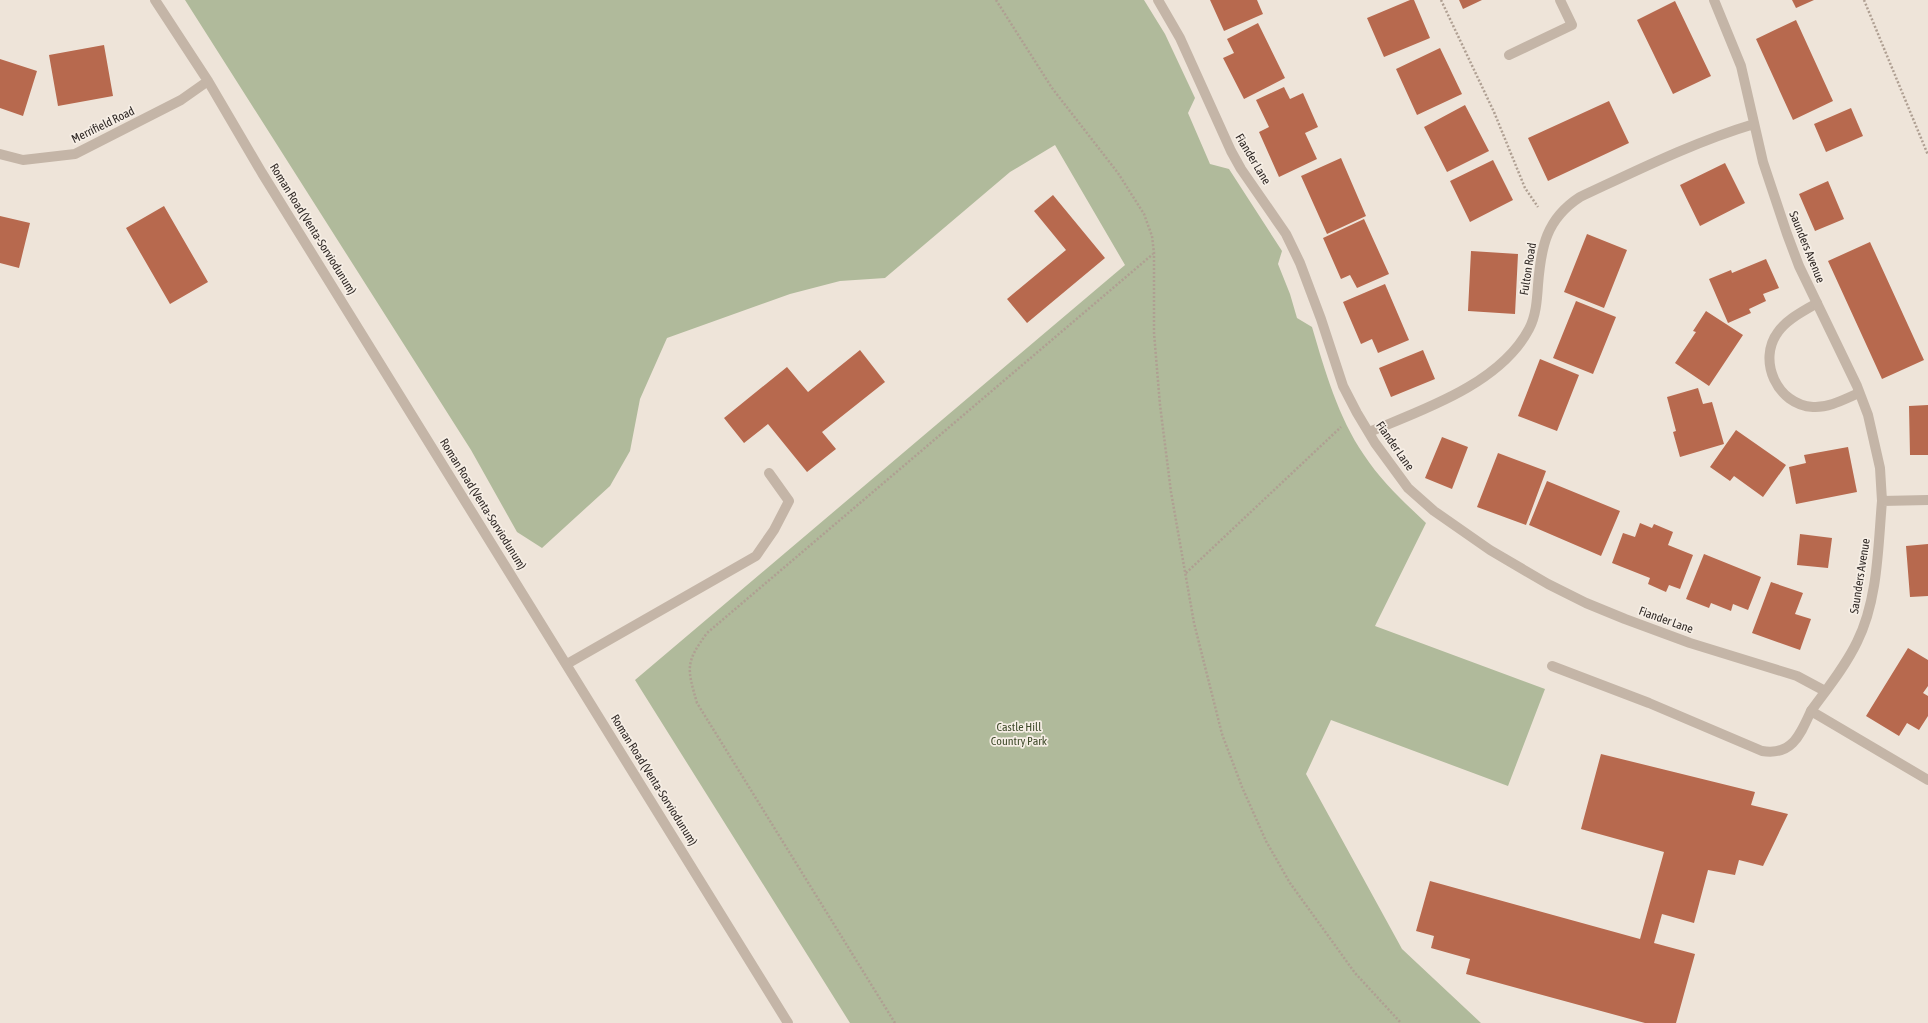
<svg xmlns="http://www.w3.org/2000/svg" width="1928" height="1023" font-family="'Asap Condensed',sans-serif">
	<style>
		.green { fill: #b0ba9b }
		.building { fill: #b7694e }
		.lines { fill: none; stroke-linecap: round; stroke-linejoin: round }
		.path { stroke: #af9f92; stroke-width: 2.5; stroke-dasharray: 2 2; stroke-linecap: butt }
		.service { stroke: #c4b5a7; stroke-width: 10 }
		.minor { stroke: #c4b5a7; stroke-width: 10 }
		.labels { text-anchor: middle; stroke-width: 3.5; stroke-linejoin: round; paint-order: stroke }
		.street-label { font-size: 12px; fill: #312a27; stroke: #f6eee5 }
		.park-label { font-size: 12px; fill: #414d2d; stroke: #f6eee5 }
	</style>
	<rect width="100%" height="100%" fill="#eee4d9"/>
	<!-- green -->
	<path class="green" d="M 185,0 L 1144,0 L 1165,34 L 1195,98 L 1188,113 L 1210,164 L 1229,169 L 1282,251 L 1278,264 L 1290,294 L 1297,318 L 1312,327 C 1325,371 1338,417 1364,455 C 1381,481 1404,502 1426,523 L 1375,626 L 1545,689 L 1508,786 L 1331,720 L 1306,774 L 1402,949 L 1481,1023 L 850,1023 L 635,680 L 1125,265 L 1055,145 L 1010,172 L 885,278 L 840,281 L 790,294 L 667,338 L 640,399 L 630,451 L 610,486 L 542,548 L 517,532 L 471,450 Z"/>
	<!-- building -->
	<path class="building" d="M 1210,0 L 1257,0 L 1263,14 L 1224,31 Z
		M 1410,0 L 1414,0 L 1430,38 L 1384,57 L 1367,18 Z
		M 1459,0 L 1482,0 L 1463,9 Z
		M 1792,0 L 1814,0 L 1796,8 Z
		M 1675,1 L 1711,76 L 1673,94 L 1637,20 Z
		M 1796,20 L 1833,101 L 1793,120 L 1756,39 Z
		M 1258,23 L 1285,78 L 1244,99 L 1223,58 L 1234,53 L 1227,39 Z
		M 104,45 L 113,96 L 58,106 L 49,55 Z
		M 1440,48 L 1462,94 L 1417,115 L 1396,69 Z
		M 0,59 L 37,71 L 23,116 L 0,108 Z
		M 1284,87 L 1290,99 L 1303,93 L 1318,127 L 1305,133 L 1317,159 L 1279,177 L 1259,132 L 1269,127 L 1256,100 Z
		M 1609,101 L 1629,143 L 1548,181 L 1528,138 Z
		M 1465,105 L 1489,151 L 1447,172 L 1424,127 Z
		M 1851,108 L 1863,136 L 1826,152 L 1814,124 Z
		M 1341,158 L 1366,216 L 1327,234 L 1301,176 Z
		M 1493,160 L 1513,200 L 1470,222 L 1450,181 Z
		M 1725,163 L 1745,203 L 1700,226 L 1680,185 Z
		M 1828,181 L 1844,219 L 1815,231 L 1799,194 Z
		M 1053,195 L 1105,258 L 1027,323 L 1007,299 L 1066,250 L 1034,211 Z
		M 164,206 L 208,282 L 170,304 L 126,228 Z
		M 0,216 L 30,223 L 19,268 L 0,263 Z
		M 1364,219 L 1389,274 L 1357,288 L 1350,275 L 1341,279 L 1323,238 Z
		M 1587,234 L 1627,250 L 1604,308 L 1564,292 Z
		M 1870,242 L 1924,360 L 1882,379 L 1828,261 Z
		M 1471,251 L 1518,254 L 1515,314 L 1468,311 Z
		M 1766,259 L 1779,288 L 1763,294 L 1766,301 L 1749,309 L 1751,313 L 1728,323 L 1709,279 L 1731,270 L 1732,273 Z
		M 1385,284 L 1409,340 L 1378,353 L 1372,339 L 1361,344 L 1343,302 Z
		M 1576,301 L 1616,317 L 1593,374 L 1553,358 Z
		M 1706,311 L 1743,335 L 1709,386 L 1675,363 L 1696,332 L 1693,331 Z
		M 860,350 L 885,382 L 822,432 L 836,449 L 807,472 L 768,424 L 744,443 L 724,418 L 787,367 L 808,392 Z
		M 1423,350 L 1435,379 L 1391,397 L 1379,368 Z
		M 1540,359 L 1579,375 L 1557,431 L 1518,416 Z
		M 1698,388 L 1703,404 L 1712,402 L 1724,444 L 1680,457 L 1673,432 L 1676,431 L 1667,397 Z
		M 1928,405 L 1928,455 L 1910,455 L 1909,406 Z
		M 1736,430 L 1786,465 L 1763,497 L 1734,476 L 1730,481 L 1710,467 Z
		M 1442,437 L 1468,447 L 1452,489 L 1425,478 Z
		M 1848,447 L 1857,492 L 1796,504 L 1789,467 L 1806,463 L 1804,455 Z
		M 1498,453 L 1546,471 L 1526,525 L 1477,507 Z
		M 1547,481 L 1620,511 L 1601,556 L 1529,525 Z
		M 1640,523 L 1652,528 L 1654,524 L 1673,532 L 1668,545 L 1693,555 L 1680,589 L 1669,585 L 1666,592 L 1648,584 L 1650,578 L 1612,563 L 1623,533 L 1635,537 Z
		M 1800,534 L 1832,538 L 1828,568 L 1797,565 Z
		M 1928,544 L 1928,596 L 1910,597 L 1906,546 Z
		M 1704,554 L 1761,577 L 1748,610 L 1733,604 L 1731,611 L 1711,603 L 1709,608 L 1686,599 Z
		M 1771,582 L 1803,593 L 1795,614 L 1811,619 L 1800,650 L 1752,633 Z
		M 1908,648 L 1928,660 L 1928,686 L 1923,693 L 1928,696 L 1928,716 L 1919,730 L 1907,723 L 1899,736 L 1866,716 Z
		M 1601,754 L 1755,792 L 1751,805 L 1788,814 L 1763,866 L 1739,860 L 1735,875 L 1708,870 L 1694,923 L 1662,914 L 1654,943 L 1695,954 L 1676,1023 L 1645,1023 L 1466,974 L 1470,959 L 1431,948 L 1434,936 L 1416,931 L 1430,881 L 1640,939 L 1664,852 L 1581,829 Z"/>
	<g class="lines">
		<!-- path -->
		<path class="path" d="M 996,0 L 1052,88 L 1118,173 L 1144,214 L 1152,236 L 1154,253 L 1154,333 L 1160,405 L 1171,492 L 1194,623 L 1222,734 L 1242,787 L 1266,841 L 1290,883 L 1355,973 L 1401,1023
			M 1441,0 L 1494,112 L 1525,188 L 1538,207
			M 1864,0 L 1928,155
			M 1186,573 L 1341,427
			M 895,1023 L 697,703 C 687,668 685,663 707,633 L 1153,254"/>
		<!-- service -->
		<path class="service" d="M 1509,55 L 1572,25 L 1560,0
			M 1817,303 C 1804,311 1787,319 1778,332 C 1757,360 1777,405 1813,407 C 1829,408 1845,399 1859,393
			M 567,664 L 756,556 L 774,530 L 789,501 L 769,473
			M 1552,666 L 1649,703 L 1762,751 C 1792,756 1800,735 1811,711 L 1928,780"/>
		<!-- minor -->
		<path class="minor" d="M 155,0 L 208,81 L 262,173 L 788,1023
			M 1158,0 L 1180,38 L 1231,151 L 1241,169 L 1286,234 L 1300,263 L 1321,319 L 1343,386 L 1357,413 L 1375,443 L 1408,488 L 1434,511 L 1490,550 L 1548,584 L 1586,603 L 1625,619 L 1690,643 L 1797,676 L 1825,691
			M 1714,0 L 1741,66 L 1763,162 L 1787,234 L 1799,266 L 1857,386 L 1868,415 L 1880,468 L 1882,501 L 1928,500
			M 0,154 L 23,160 L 75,154 L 181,100 L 208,81
			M 1369,432 C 1422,410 1500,384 1529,329 C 1536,316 1537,300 1538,285 C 1541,247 1546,219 1580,197 C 1638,170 1694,142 1754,124
			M 1811,711 C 1827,689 1845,667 1857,642 C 1878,600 1878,547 1882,501"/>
	</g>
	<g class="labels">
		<!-- street labels -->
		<g class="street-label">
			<text transform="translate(103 125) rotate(-26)" y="4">Merrifield Road</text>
			<text transform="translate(1253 159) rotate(59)" y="4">Fiander Lane</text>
			<text transform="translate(313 229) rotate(58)" y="4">Roman Road (Venta-Sorviodunum)</text>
			<text transform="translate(1807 247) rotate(68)" y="4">Saunders Avenue</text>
			<text transform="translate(1528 269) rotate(-81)" y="4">Fulton Road</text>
			<text transform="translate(1395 446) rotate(55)" y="4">Fiander Lane</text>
			<text transform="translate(483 504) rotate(58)" y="4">Roman Road (Venta-Sorviodunum)</text>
			<text transform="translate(1860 576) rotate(-81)" y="4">Saunders Avenue</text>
			<text transform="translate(1666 620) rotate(20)" y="4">Fiander Lane</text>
			<text transform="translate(654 780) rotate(58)" y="4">Roman Road (Venta-Sorviodunum)</text>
		</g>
		<!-- park labels -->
		<g class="park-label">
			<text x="1019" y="731">Castle Hill<tspan x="1019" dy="14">Country Park</tspan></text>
		</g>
	</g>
</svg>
